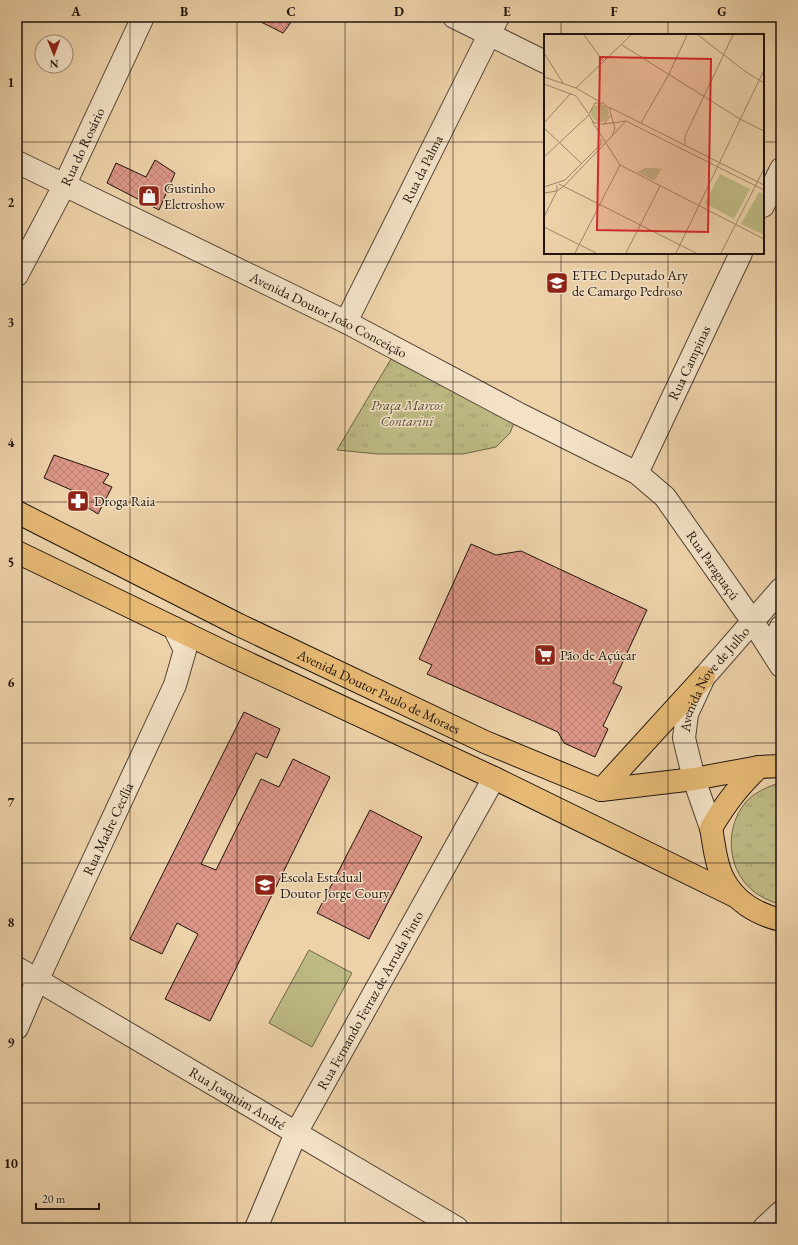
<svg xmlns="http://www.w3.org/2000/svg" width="798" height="1245" font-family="'EB Garamond',serif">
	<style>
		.grass { fill: url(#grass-tufts); stroke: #6e6648 }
		.pitch { fill: #beba84; stroke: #6e6648 }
		.building { fill: url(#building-cross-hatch); stroke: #1f130c }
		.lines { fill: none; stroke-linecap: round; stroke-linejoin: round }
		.minor-casing { stroke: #524333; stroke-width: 24 }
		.major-casing { stroke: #1f130c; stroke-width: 24 }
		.minor { stroke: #f3e2c7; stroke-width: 22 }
		.major { stroke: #e6b974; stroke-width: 22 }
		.grid { fill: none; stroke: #1f130c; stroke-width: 1; stroke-opacity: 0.55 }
		.labels { text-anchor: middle; stroke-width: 3; stroke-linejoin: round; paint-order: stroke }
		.street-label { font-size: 14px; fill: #1f130c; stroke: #f3e2c7 }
		.poi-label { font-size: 14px; fill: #1f130c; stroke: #f3e2c7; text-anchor: start }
		.park-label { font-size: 14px; font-style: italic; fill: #574d36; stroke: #f3e2c7 }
		.inset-road { fill: none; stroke: #9b866a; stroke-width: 1 }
		.view { fill: #d62828; fill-opacity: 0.15; stroke: #d62828; stroke-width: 2 }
		.inset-edge { fill: none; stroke: #1f130c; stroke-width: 2 }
		.neatline { fill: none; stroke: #1f130c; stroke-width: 1.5 }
		.grid-label { font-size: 13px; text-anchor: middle; font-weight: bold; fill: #1f130c }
	</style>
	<defs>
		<pattern id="grass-tufts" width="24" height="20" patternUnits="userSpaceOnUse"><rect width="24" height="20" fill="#beba84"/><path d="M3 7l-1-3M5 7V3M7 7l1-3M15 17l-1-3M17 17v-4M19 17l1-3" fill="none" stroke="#a39f71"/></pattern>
		<pattern id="building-cross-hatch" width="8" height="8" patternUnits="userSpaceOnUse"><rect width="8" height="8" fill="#dc9687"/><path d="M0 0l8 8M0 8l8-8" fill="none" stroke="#bc8073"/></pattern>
	</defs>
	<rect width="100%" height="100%" fill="#edd2a9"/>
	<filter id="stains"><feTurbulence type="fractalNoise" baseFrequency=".005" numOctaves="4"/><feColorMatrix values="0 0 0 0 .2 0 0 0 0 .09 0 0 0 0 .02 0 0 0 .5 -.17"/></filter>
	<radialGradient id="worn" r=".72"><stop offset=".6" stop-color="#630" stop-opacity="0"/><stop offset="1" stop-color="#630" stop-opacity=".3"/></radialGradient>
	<!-- grass -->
	<path class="grass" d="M 391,359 L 514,423 L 510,433 L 496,447 L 463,454 L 378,454 L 337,450 Z
		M 781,782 L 781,904 C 775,903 770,901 764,898 C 729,881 721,833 745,803 C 754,792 768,787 781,782 Z"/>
	<!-- pitch -->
	<path class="pitch" d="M 309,950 L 352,973 L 312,1047 L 269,1023 Z"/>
	<!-- building -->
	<path class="building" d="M 251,17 L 295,17 L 283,33 Z
		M 155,160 L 175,173 L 159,210 L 107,183 L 116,163 L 146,177 Z
		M 54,455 L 109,474 L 103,483 L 112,487 L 98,514 L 82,504 L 85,496 L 44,478 Z
		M 471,544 L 496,555 L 521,551 L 647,610 L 613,683 L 622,687 L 603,726 L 608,729 L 595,757 L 564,743 L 558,732 L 427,674 L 432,665 L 419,659 Z
		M 244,712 L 280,729 L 267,758 L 256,753 L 201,864 L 216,870 L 261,779 L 279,787 L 293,759 L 330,777 L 210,1021 L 165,999 L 198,934 L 177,923 L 162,954 L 130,939 Z
		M 370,810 L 422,837 L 369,939 L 317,913 Z"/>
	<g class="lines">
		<!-- minor casing -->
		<g class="minor-casing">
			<g id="minor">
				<path d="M 454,17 L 545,62"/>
				<path id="s1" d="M 17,162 L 346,322 L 519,414 L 637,473 L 665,497 L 753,622 L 781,666"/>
				<path d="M 763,206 L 781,169"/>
				<path id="s2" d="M 17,275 L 65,184 L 143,17"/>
				<path id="s3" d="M 346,322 L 498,17"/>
				<path id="s4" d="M 637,473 L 741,253"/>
				<path d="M 777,659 C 777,648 776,637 781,627"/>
				<path id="s5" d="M 711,828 L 694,779 L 684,738 L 687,714 L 704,677 L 781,589"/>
				<path id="s6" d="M 17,968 L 457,1228"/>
				<path id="s7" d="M 17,1028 L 37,981 L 175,685 L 185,650 L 174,628"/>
				<path id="s8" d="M 256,1228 L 296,1133 L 494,778"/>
				<path d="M 764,1228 L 781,1212"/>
			</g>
		</g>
		<!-- major casing -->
		<g class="major-casing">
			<g id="major">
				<path id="s9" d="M 17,512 L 239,625 L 485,742 L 601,790 L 694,779 L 759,767 L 781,766"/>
				<path d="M 17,552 L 226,653 L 494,778 L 735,896"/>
				<path d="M 759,767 C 738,787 726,803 711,828 C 714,843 715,861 722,876 C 733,900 756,914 781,920"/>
				<path d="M 601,790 L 704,677"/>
			</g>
		</g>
		<!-- minor -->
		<use href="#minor" class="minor"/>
		<!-- major -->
		<use href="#major" class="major"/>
	</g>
	<!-- grid -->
	<path class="grid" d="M 130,17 L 130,1228M 237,17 L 237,1228M 345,17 L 345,1228M 453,17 L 453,1228M 561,17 L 561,35M 668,17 L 668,35M 17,142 L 545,142M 763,142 L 781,142M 561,253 L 561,1228M 668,253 L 668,1228M 17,262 L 781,262M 17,382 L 781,382M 17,502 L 781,502M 17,622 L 781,622M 17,743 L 781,743M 17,863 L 781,863M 17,983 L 781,983M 17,1103 L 781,1103"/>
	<!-- icons -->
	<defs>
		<g id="shop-square" transform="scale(1.15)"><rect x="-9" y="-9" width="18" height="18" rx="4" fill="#8f2418" stroke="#f3e2c7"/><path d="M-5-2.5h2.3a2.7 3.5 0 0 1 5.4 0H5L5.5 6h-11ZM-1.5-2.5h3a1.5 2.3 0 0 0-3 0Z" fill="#fff"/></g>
		<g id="university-square" transform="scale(1.15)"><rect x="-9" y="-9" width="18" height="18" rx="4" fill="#8f2418" stroke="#f3e2c7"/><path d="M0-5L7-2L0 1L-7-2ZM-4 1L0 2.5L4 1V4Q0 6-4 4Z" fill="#fff"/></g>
		<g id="pharmacy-square" transform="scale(1.15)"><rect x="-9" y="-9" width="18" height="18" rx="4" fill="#8f2418" stroke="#f3e2c7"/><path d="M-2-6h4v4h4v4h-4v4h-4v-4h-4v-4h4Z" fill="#fff"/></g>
		<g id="supermarket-square" transform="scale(1.15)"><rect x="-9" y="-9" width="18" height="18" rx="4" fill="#8f2418" stroke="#f3e2c7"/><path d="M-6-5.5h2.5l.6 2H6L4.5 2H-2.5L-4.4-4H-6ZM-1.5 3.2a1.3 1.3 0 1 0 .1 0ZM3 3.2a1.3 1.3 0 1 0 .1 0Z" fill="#fff"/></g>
		<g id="school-square" transform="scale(1.15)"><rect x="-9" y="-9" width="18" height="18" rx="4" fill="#8f2418" stroke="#f3e2c7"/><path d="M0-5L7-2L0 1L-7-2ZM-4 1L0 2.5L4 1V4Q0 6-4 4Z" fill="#fff"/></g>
	</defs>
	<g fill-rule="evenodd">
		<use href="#shop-square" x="149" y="196"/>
		<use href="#university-square" x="557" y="283"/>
		<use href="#pharmacy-square" x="78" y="501"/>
		<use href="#supermarket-square" x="545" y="655"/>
		<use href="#school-square" x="265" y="885"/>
	</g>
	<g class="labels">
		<!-- street labels -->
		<g class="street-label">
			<text dy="5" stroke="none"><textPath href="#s2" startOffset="144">Rua do Rosário</textPath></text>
			<text dy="5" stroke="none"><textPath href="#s3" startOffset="171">Rua da Palma</textPath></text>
			<text dy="5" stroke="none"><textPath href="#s1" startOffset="347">Avenida Doutor João Conceição</textPath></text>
			<text dy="5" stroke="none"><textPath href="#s4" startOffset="122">Rua Campinas</textPath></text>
			<text dy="5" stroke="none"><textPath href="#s1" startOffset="814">Rua Paraguaçú</textPath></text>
			<text dy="5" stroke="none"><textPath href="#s5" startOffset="162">Avenida Nove de Julho</textPath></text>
			<text dy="5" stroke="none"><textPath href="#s9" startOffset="404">Avenida Doutor Paulo de Moraes</textPath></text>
			<text dy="5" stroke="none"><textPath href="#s7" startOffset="219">Rua Madre Cecília</textPath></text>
			<text dy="5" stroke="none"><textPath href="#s8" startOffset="255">Rua Fernando Ferraz de Arruda Pinto</textPath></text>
			<text dy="5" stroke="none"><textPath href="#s6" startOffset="256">Rua Joaquim André</textPath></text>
		</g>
		<!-- poi labels -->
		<g class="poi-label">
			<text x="164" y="193">Gustinho<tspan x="164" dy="16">Eletroshow</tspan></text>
			<text x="572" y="280">ETEC Deputado Ary<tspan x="572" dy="16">de Camargo Pedroso</tspan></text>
			<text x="94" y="506">Droga Raia</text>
			<text x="560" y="660">Pão de Açúcar</text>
			<text x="280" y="882">Escola Estadual<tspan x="280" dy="16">Doutor Jorge Coury</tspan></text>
		</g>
		<!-- park labels -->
		<g class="park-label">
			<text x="407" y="410">Praça Marcos<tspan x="407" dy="16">Contarini</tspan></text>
		</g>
	</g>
	<!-- overview -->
	<g transform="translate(544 34)">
		<rect width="220" height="220" fill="#edd2a9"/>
		<path d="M47 79a9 9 0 1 1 18 0a9 9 0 1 1-18 0ZM 101,134 L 112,134 L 118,135 L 110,147 L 93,138 ZM 176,140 L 206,155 L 190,185 L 161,169 ZM 215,158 L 220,160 L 220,201 L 197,190 Z" fill="#beba84"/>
		<path class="inset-road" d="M 40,1 L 59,27M 154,1 L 202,38 L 220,49M 78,11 L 196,85 L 220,97M 0,19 L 19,49M 0,43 L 32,54 L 56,68M 0,50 L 32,62 L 44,79M 32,54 L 87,1M 65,73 L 220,151M 48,87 L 76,131 L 220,205M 0,89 L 27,59M 97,89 L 125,40 L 143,1M 60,90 L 67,81 L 66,75 L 59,69 L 51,69 L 45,80 L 49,88 L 56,90 L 60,90 L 82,87 L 220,156M 0,94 L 37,129M 68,102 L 82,87M 141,110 L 141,102 L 189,1M 0,123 L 45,81M 15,150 L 152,219M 0,153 L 21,146 L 57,110 L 57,105M 0,159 L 13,157 L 20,152 L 68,102 L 71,94 L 67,81M 0,183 L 13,157 L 13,151M 0,193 L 52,219M 31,219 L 76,131M 82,219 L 116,152M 132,219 L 220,36M 177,219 L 220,135"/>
		<path class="view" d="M 56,23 L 167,25 L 164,198 L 53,196 Z"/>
		<rect width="220" height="220" class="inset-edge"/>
	</g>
	<!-- margin -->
	<rect width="798" height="1245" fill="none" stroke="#edd2a9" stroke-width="44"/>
	<!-- north arrow -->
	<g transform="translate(54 54) rotate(179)"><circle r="19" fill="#f3e2c7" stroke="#9e8f7c"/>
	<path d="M0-3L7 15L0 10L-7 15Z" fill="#8f2418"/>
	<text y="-6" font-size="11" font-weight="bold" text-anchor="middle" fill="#1f130c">N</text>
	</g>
	<!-- scale -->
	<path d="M36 1203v6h63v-6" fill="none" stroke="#1f130c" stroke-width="2"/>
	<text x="42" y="1203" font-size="12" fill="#1f130c" stroke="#f3e2c7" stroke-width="3" paint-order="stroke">20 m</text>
	<rect x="22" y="22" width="754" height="1201" class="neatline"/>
	<g class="grid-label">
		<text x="76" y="16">A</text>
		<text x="184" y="16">B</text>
		<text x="291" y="16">C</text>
		<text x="399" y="16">D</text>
		<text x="507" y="16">E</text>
		<text x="614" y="16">F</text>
		<text x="722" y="16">G</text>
		<text x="11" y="87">1</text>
		<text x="11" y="207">2</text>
		<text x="11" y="327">3</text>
		<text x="11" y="447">4</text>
		<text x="11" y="567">5</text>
		<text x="11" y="687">6</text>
		<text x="11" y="807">7</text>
		<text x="11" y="927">8</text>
		<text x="11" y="1047">9</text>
		<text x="11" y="1168">10</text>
	</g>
	<rect width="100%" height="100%" filter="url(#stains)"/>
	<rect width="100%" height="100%" fill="url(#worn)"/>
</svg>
